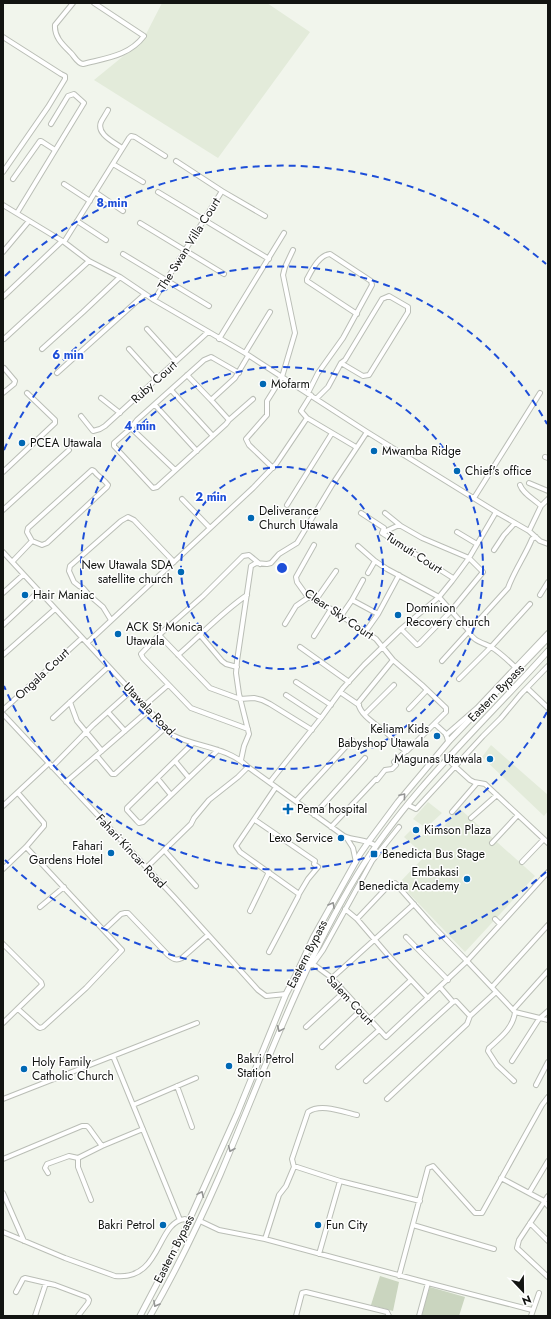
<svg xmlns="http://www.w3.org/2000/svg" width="551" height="1319" font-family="Jost,sans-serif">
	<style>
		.built { fill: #e3ebda }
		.green { fill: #cad5bf }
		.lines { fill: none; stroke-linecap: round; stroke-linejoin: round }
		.minor-casing { stroke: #babeb6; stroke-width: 6 }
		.major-casing { stroke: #babeb6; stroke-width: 7 }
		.minor { stroke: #fff; stroke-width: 4 }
		.major { stroke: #fff; stroke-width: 5 }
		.oneway { stroke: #949594 }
		.ring { fill: none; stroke: #1d4ed8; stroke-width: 2; stroke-dasharray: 7 5 }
		.poi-dot { fill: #0068b4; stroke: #fff; stroke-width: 1.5 }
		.labels { text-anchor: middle; stroke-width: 3; stroke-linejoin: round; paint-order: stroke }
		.street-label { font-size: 12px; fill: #121411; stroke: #fff }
		.poi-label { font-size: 12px; fill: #121411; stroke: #fff; text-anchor: start }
		.centre { fill: #1d4ed8; stroke: #fff; stroke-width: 2 }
		.ring-label { font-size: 12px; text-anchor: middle; font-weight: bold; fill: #1d4ed8; stroke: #fff; stroke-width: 3; stroke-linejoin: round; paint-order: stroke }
	</style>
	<rect width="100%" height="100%" fill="#f1f5ec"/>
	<!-- built -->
	<path class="built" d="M 162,3 L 267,3 L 310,32 L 218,158 L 94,80 L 143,40 Z
		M 491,745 L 548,795 L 548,811 L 544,816 L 482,757 Z
		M 428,802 L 442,813 L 426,828 L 413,819 Z
		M 459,808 L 535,876 L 465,952 L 399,883 L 425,856 L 404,837 L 412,829 L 421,837 L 431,825 L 439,832 Z"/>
	<!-- green -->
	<path class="green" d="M 380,1276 L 399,1282 L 393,1311 L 371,1305 Z
		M 430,1287 L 465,1297 L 459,1316 L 420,1316 Z"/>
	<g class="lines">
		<!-- minor casing -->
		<g class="minor-casing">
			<path id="minor" d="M 73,3 L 55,25 C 54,37 63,45 71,53 C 75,57 77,63 83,64 C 106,58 129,56 144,36 L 94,3
				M 3,37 L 61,74 L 65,76 L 65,79 L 48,107 L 3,172
				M 108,110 C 106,114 103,118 101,122 C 96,134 114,142 122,148
				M 176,161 L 222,191
				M 113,164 L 143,182
				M 13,179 L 40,141 L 41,141 L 55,150
				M 64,184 L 90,201
				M 95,192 L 123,211
				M 158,192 L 269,259
				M 3,205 L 64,242 L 89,261 L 120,277 L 154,300 L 245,353 L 367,432 L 496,512 L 469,558 L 452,581 L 439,597 L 401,629 L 364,665 L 343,688 L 321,718 L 270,782
				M 17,213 L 84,103 L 74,94 L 68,96 L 51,124
				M 77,221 L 106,240
				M 140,223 L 224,274
				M 64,242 L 129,138 L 131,136 L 135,137 L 165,156
				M 3,252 L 29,221
				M 123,254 L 209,306
				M 3,297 L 62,241
				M 154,300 L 222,191 L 265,216
				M 147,329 L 176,361
				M 4,339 L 89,261
				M 219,339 L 284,233
				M 42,349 L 83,312 L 120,277
				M 129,349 L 156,379
				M 245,353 L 270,312
				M 57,373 L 145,294
				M 187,375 L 211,400 L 229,420 L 226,424 L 157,487 L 153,488 L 114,446 L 114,443 L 131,428 L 137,420 L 204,360 L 211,357 L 213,358 L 239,373
				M 171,390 L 213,436
				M 3,393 L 14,384 L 15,381 L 4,368
				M 308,393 L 318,373 L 343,338 L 372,285 L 371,281 L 330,254 C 319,255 312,270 307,279 L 307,281 L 357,314
				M 311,395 L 301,411 L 307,418 L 356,447
				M 101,398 L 120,413
				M 316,399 L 328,387 L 341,363 L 345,360 L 382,299 L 389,296 L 408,307 L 408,312 L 369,375 L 363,376 L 341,363
				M 211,400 L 235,378 L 248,356
				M 155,405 L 197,451
				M 81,416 L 93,431 L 100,429 L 105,426 L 208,332
				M 229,420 L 253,399
				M 131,428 L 175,470
				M 545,457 L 548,458
				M 273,468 L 249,445 L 246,439 L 267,415 L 267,401 L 282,377 L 295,333 L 283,275 L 285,267 L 293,250
				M 92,470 L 94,471 C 98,477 104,479 108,485 L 107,487 L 47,543 L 42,545 L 32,541 L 27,532 L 28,528 Z
				M 3,472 L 55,423 L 55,420 L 27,393
				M 529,483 L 548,491
				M 520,485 C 523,494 534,499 541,506
				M 474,498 L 540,393
				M 182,499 L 210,528
				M 287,505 L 332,433
				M 3,510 L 69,450
				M 496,512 L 529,531 L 540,541 L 548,544
				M 361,513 L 384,528 L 382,533 L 453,578
				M 385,513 L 401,526
				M 529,531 L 541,506 L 548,499
				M 457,532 L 477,544
				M 382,533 L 397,526 L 401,526 L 422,538 L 469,558 L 483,572 L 451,611 L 419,644 L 417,645 L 401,629
				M 314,545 L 296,577 L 297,582 L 307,596 L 331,609 L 376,639 L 393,660 L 422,685 L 446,708 L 446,712 L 407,751 C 400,749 394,740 389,735 C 378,725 361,717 358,703 L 393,660
				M 358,546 L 375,561 L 387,569 L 439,597 L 469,631 C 472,641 484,643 491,647 C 501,653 510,662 518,670
				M 494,550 L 504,535 L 515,523
				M 3,552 L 172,735 C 196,747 228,747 248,767 L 344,836 C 356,841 366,839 376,846
				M 13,561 L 32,541
				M 368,573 L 375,561
				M 3,593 L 23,575
				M 540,595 L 548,582
				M 352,600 L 378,614
				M 315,601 L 336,571
				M 341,616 L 352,600 L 363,580
				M 111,620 L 103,607 L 89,595 L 83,588 L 79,586 L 74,582 L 69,571 L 70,566 L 121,521 L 128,517 L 134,520 L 174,562
				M 285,624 L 296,606 L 309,597
				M 3,625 L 39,591
				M 366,631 L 378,614 L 399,575
				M 159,635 L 210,688 L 240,699 L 254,698 L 262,700 L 270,704 L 312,730
				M 201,636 L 222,661 L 226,664 L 237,667
				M 314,636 L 331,609
				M 87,643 L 253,488 L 276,464 L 307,418
				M 300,647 L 349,682
				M 3,655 L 55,609
				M 178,655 C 201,635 222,612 247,595
				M 442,661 L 508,588 C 514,571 525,556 532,539 L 536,537
				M 459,679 L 491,647 L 530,604
				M 296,682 L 331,705
				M 527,688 L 548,708
				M 340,692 L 359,705
				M 286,695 L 321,718
				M 70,702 L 77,721 L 102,751
				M 145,705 L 168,685
				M 409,709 L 427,690
				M 3,710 L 82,638
				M 108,712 L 125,731
				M 3,714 L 175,898 L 258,990 L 266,996 L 286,994
				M 365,714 L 394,685
				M 53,718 L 108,667
				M 435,724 L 446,734 L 448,741 L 450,740
				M 248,729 L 191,708 L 143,658 L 141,654 L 159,635 L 203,596 L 243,556 L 249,555 L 260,564
				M 446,735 L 477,708 L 548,633
				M 193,743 L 127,808 L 127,810 L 137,821 L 139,823 L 143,822 L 218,750
				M 97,756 L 112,774 L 115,774 L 165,728
				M 447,759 L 470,780 L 474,782 L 485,784 L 548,843
				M 241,760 L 244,746 L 249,734 L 239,694 L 236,673 L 237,661 L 251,566 L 256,563 L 267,564 L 271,563 L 279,554 L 297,543 L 332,485 L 367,432
				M 175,761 L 189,778
				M 52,767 L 93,725 L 131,691
				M 158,779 L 171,795
				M 66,782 L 149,710
				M 296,801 L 352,740
				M 408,805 L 416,809 L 483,736 L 501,718 L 521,694 L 548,666
				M 3,806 L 49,763
				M 452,812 L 477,783
				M 314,815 L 365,758
				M 471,818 L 497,795
				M 255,820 L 315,861 L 314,864 L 318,867 L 308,879 L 299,894
				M 331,827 L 376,779 L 377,780 L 385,770 L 392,769 L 396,765 L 394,762 L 406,751
				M 346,837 L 353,848 L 356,862
				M 492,843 L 518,815
				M 164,850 L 196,886
				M 522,862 L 543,840
				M 146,868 L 191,824 L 194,818 L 209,800 L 238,777 L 248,767
				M 3,869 L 26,847 L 44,826 L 44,823 L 18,793
				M 548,872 L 467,961 L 515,1012 L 548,1020
				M 40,907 L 64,887
				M 345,909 L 357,919 L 387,954 L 428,998
				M 250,911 L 269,872
				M 495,919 L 500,924
				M 104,930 L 121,914 L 125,913 L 128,913 L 168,955 C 173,959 176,961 182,958 L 208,935
				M 406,937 L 448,980
				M 3,944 L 41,982 L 42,985 L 3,1023
				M 269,952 L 298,897 L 299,894 L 240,852 L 236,846 L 276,787
				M 313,964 L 332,978 L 386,1037 L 467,961 L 434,927 L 395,883 L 391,883 L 357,919
				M 312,965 L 313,964 L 323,950 L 372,861 L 399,827
				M 332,978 L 414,904
				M 440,987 L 453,1002
				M 492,987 L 548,925
				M 18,1009 L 38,1027 L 40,1028 L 43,1027 L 86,988 L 122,950 L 26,847
				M 513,1010 L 548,971
				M 369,1019 L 411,980
				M 306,1027 L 344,992
				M 322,1047 L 360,1011
				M 113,1056 L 180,1220
				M 512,1061 L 539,1019 L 548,1011
				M 338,1067 L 379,1030
				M 366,1081 L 453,1002 L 456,1001 L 470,1016 L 496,992
				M 514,1081 L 497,1065 L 488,1051 L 489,1048 C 501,1037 513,1028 515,1012
				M 536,1085 L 548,1062
				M 177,1086 L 192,1127
				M 3,1099 L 197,1023
				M 387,1099 L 467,1024 L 470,1016
				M 133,1105 L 196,1078
				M 3,1159 L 82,1126 L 87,1126 L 89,1128 L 102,1146
				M 294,1167 L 292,1159 L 308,1112 C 321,1103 343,1112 357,1115
				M 48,1173 L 45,1168 L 47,1164 L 69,1156 L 78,1158
				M 501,1178 L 544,1201 L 548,1206
				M 3,1193 L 24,1241
				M 529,1193 L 548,1161
				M 548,1196 L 519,1240 L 517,1248 L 548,1277
				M 91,1200 L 78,1167 L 78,1158 L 102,1146 L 143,1129
				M 200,1221 L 219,1230 L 265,1239 L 428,1283 L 419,1316
				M 530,1223 L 548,1241
				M 413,1225 L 494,1249
				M 3,1232 L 65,1258 L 115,1276 C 162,1281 156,1222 185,1219 L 189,1222
				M 265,1239 L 279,1195 L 286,1186 L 294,1167 L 297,1167 L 340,1181 L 420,1201
				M 319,1254 L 340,1181
				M 399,1276 L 428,1168 L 433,1166 L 475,1213 L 482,1213 L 542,1105 L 548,1097
				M 428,1283 L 532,1310
				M 16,1292 L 23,1279 L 25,1278 L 55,1285 L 87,1297 L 89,1300 L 88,1303 L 78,1316
				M 35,1316 L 46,1283
				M 296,1316 L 302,1293 L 306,1292 L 387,1312 L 389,1316
				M 531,1316 L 539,1293"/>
		</g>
		<!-- major casing -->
		<g class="major-casing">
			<path id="major" d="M 140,1316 L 183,1234 L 237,1114 L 286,994 L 295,977 L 313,938 L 360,854 L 369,841 L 398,802 L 450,740 L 548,638
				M 150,1316 C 176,1271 199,1223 220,1175 C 263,1074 300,969 357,875 C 408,791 483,724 548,651"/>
		</g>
		<!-- minor -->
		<use href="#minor" class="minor"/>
		<!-- major -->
		<use href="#major" class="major"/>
	</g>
	<!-- one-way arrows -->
	<defs><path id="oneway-chevron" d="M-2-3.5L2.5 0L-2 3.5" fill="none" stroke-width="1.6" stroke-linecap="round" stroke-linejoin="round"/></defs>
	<g class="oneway">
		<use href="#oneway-chevron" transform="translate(403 796) rotate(-50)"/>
		<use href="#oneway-chevron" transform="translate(332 905) rotate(-61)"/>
		<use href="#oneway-chevron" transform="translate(280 1029) rotate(114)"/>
		<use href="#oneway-chevron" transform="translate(231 1149) rotate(113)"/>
		<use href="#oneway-chevron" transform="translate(201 1194) rotate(-66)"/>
		<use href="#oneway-chevron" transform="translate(156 1304) rotate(119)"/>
	</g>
	<!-- distance rings -->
	<g class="ring">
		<circle cx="282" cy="568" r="101"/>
		<circle cx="282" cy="568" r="201"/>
		<path d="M547 712A302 302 0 0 1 4 686M4 450A302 302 0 0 1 547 424"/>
		<path d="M546 872A403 403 0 0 1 5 860M5 276A403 403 0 0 1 546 264"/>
	</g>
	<!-- markers -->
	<g class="poi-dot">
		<circle cx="263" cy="384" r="4"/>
		<circle cx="22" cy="443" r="4"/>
		<circle cx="374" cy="451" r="4"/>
		<circle cx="457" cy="471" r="4"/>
		<circle cx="251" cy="518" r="4"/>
		<circle cx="181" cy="572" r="4"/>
		<circle cx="25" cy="595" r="4"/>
		<circle cx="398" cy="615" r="4"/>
		<circle cx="118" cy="634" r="4"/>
		<circle cx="437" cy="736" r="4"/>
		<circle cx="490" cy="759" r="4"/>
		<path d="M286 803h4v4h4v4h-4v4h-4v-4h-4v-4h4z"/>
		<circle cx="416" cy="830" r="4"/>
		<circle cx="341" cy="838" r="4"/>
		<circle cx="111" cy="853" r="4"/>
		<rect x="370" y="850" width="8" height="8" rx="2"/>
		<circle cx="467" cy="879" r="4"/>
		<circle cx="229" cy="1066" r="4"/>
		<circle cx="24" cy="1069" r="4"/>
		<circle cx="163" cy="1225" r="4"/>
		<circle cx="318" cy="1225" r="4"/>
	</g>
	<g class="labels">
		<!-- street labels -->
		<g class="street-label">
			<text transform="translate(189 244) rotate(-58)" y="4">The Swan Villa Court</text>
			<text transform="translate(154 382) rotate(-42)" y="4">Ruby Court</text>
			<text transform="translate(414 553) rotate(33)" y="4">Tumuti Court</text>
			<text transform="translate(339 614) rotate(34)" y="4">Clear Sky Court</text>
			<text transform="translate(42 674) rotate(-43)" y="4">Ongala Court</text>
			<text transform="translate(496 693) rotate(-46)" y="4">Eastern Bypass</text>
			<text transform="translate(149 709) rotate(46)" y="4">Utawala Road</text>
			<text transform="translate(131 851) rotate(47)" y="4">Fahari Kincar Road</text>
			<text transform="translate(307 954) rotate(-63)" y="4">Eastern Bypass</text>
			<text transform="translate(350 1000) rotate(47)" y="4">Salem Court</text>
			<text transform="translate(174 1249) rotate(-63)" y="4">Eastern Bypass</text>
		</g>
		<!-- poi labels -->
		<g class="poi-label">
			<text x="271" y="388">Mofarm</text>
			<text x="30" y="447">PCEA Utawala</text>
			<text x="382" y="455">Mwamba Ridge</text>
			<text x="465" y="475">Chief's office</text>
			<text x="259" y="515">Deliverance<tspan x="259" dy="14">Church Utawala</tspan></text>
			<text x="173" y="569" text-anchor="end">New Utawala SDA<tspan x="173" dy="14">satellite church</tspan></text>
			<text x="33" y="599">Hair Maniac</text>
			<text x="406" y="612">Dominion<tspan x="406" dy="14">Recovery church</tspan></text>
			<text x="126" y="631">ACK St Monica<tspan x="126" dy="14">Utawala</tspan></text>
			<text x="429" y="733" text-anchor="end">Keliam Kids<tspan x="429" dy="14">Babyshop Utawala</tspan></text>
			<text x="482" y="763" text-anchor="end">Magunas Utawala</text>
			<text x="297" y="813">Pema hospital</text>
			<text x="424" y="834">Kimson Plaza</text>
			<text x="333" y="842" text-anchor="end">Lexo Service</text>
			<text x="103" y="850" text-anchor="end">Fahari<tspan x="103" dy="14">Gardens Hotel</tspan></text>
			<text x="382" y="858">Benedicta Bus Stage</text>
			<text x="459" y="876" text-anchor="end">Embakasi<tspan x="459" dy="14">Benedicta Academy</tspan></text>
			<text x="237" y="1063">Bakri Petrol<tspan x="237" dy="14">Station</tspan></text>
			<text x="32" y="1066">Holy Family<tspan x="32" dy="14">Catholic Church</tspan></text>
			<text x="155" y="1229" text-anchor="end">Bakri Petrol</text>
			<text x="326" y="1229">Fun City</text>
		</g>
	</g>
	<circle cx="282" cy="568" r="6" class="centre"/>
	<g class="ring-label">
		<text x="112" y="207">8 min</text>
		<text x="68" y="359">6 min</text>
		<text x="140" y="430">4 min</text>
		<text x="211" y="501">2 min</text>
	</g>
	<!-- border -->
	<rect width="551" height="1319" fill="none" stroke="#121411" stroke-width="8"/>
	<!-- north arrow -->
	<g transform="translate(523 1291) rotate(158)" stroke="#ffffff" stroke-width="3" paint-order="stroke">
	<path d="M0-3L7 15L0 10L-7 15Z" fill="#121411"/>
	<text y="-6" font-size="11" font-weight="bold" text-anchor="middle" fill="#121411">N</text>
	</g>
</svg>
